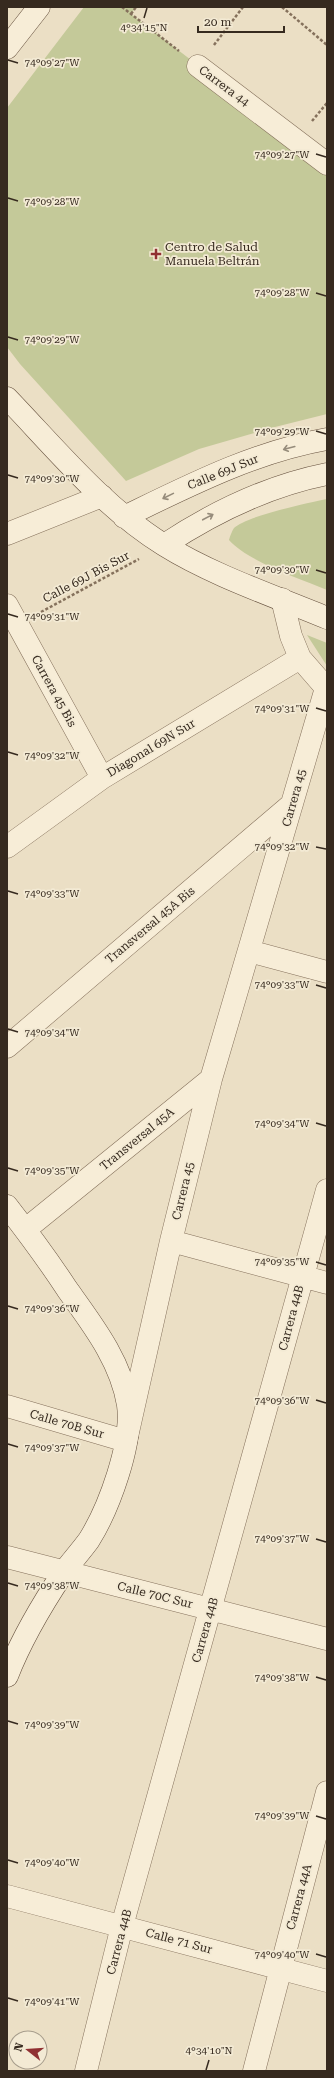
<svg xmlns="http://www.w3.org/2000/svg" width="334" height="2078" font-family="'Roboto Serif',serif">
	<style>
		.green { fill: #c4c999 }
		.lines { fill: none; stroke-linecap: round; stroke-linejoin: round }
		.street-casing { stroke: #85715c; stroke-width: 23 }
		.secondary-casing { stroke: #67523f; stroke-width: 23 }
		.path { stroke: #85715c; stroke-width: 2.5; stroke-dasharray: 3 2; stroke-linecap: butt }
		.street { stroke: #f7edd7; stroke-width: 22 }
		.secondary { stroke: #f7edd7; stroke-width: 22 }
		.oneway { stroke: #968c7b }
		.ticks { fill: none; stroke: #362a1f; stroke-width: 1.5 }
		.poi-dot { fill: #903032; stroke: #f3ead4; stroke-width: 1.5 }
		.labels { text-anchor: middle; stroke-width: 3.5; stroke-linejoin: round; paint-order: stroke }
		.street-label { font-size: 12px; fill: #362a1f; stroke: #f3ead4 }
		.poi-label { font-size: 12px; fill: #362a1f; stroke: #f3ead4; text-anchor: start }
		.ticks-label { font-size: 10px; text-anchor: middle; fill: #362a1f; stroke: #f3ead4; stroke-width: 3.5; stroke-linejoin: round; paint-order: stroke }
	</style>
	<rect width="100%" height="100%" fill="#ebdfc5"/>
	<!-- green -->
	<path class="green" d="M 84,7 L 136,7 L 131,14 L 327,164 L 327,414 L 271,428 L 199,449 L 126,481 L 20,364 L 7,347 L 7,108 Z
		M 327,499 L 327,590 C 298,578 249,562 229,540 C 230,536 232,531 234,528 C 246,516 308,503 327,499 Z
		M 307,635 L 327,643 L 327,666 Z"/>
	<g class="lines">
		<!-- street casing -->
		<g class="street-casing">
			<path id="street" d="M 198,66 L 327,164
				M 7,534 L 102,496
				M 282,599 L 291,636 L 300,658 L 327,689
				M 7,605 L 102,778
				M 7,847 L 102,778 L 300,658
				M 249,951 L 327,972
				M 7,1047 L 292,804
				M 26,1229 L 211,1079
				M 171,1241 L 327,1283
				M 7,1406 L 126,1441 L 171,1241 L 211,1079 L 326,688
				M 7,1557 L 327,1639
				M 7,1896 L 327,1981
				M 86,2071 L 122,1926 L 327,1190
				M 254,2071 L 327,1792"/>
		</g>
		<!-- secondary casing -->
		<g class="secondary-casing">
			<path id="secondary" d="M 7,48 L 39,7
				M 7,398 C 56,449 103,507 164,545 C 212,575 274,596 327,618
				M 124,517 C 190,485 254,452 327,439
				M 164,545 C 214,512 267,486 327,474
				M 7,1206 C 28,1233 48,1260 67,1289 C 92,1324 121,1361 128,1405 C 133,1443 109,1508 89,1540 C 81,1551 71,1562 63,1573 C 41,1606 21,1640 7,1676"/>
		</g>
		<!-- path -->
		<path class="path" d="M 122,7 L 179,51
			M 282,7 L 327,45
			M 131,14 L 136,7
			M 214,45 L 243,7
			M 312,121 L 327,103
			M 41,612 L 139,559"/>
		<!-- street -->
		<use href="#street" class="street"/>
		<!-- secondary -->
		<use href="#secondary" class="secondary"/>
	</g>
	<!-- one-way arrows -->
	<defs><path id="oneway-shaft" d="M-6 0H5M1.5-3L5.5 0L1.5 3" fill="none" stroke-width="1.6" stroke-linecap="round" stroke-linejoin="round"/></defs>
	<g class="oneway">
		<use href="#oneway-shaft" transform="translate(289 448) rotate(165)"/>
		<use href="#oneway-shaft" transform="translate(168 496) rotate(154)"/>
		<use href="#oneway-shaft" transform="translate(208 517) rotate(-28)"/>
	</g>
	<!-- ticks -->
	<path class="ticks" d="M 144,18 L 147,8M 8,60 L 18,63M 316,154 L 326,157M 8,198 L 18,201M 316,293 L 326,296M 8,337 L 18,340M 316,431 L 326,434M 8,475 L 18,478M 316,570 L 326,573M 8,614 L 18,617M 316,708 L 326,711M 8,752 L 18,755M 316,847 L 326,849M 8,891 L 18,894M 316,985 L 326,988M 8,1029 L 18,1032M 316,1123 L 326,1126M 8,1168 L 18,1171M 316,1262 L 326,1265M 8,1306 L 18,1309M 316,1400 L 326,1403M 8,1444 L 18,1447M 316,1539 L 326,1542M 8,1583 L 18,1586M 316,1677 L 326,1680M 8,1721 L 18,1724M 316,1816 L 326,1819M 8,1860 L 18,1863M 316,1954 L 326,1957M 8,1998 L 18,2001M 206,2070 L 209,2060"/>
	<!-- markers -->
	<path class="poi-dot" d="M154 248h4v4h4v4h-4v4h-4v-4h-4v-4h4z"/>
	<g class="labels">
		<!-- street labels -->
		<g class="street-label">
			<text transform="translate(224 86) rotate(37)" y="4">Carrera 44</text>
			<text transform="translate(223 472) rotate(-22)" y="4">Calle 69J Sur</text>
			<text transform="translate(86 577) rotate(-28)" y="4">Calle 69J Bis Sur</text>
			<text transform="translate(54 691) rotate(61)" y="4">Carrera 45 Bis</text>
			<text transform="translate(151 748) rotate(-31)" y="4">Diagonal 69N Sur</text>
			<text transform="translate(294 798) rotate(-74)" y="4">Carrera 45</text>
			<text transform="translate(150 925) rotate(-40)" y="4">Transversal 45A Bis</text>
			<text transform="translate(137 1139) rotate(-39)" y="4">Transversal 45A</text>
			<text transform="translate(183 1191) rotate(-76)" y="4">Carrera 45</text>
			<text transform="translate(291 1318) rotate(-75)" y="4">Carrera 44B</text>
			<text transform="translate(67 1424) rotate(16)" y="4">Calle 70B Sur</text>
			<text transform="translate(155 1595) rotate(14)" y="4">Calle 70C Sur</text>
			<text transform="translate(205 1630) rotate(-74)" y="4">Carrera 44B</text>
			<text transform="translate(299 1897) rotate(-75)" y="4">Carrera 44A</text>
			<text transform="translate(179 1941) rotate(15)" y="4">Calle 71 Sur</text>
			<text transform="translate(119 1942) rotate(-75)" y="4">Carrera 44B</text>
		</g>
		<!-- poi labels -->
		<g class="poi-label">
			<text x="165" y="251">Centro de Salud<tspan x="165" dy="14">Manuela Beltrán</tspan></text>
		</g>
	</g>
	<g class="ticks-label">
		<text x="144" y="31">4°34'15"N</text>
		<text x="52" y="66">74°09'27"W</text>
		<text x="282" y="158">74°09'27"W</text>
		<text x="52" y="205">74°09'28"W</text>
		<text x="282" y="296">74°09'28"W</text>
		<text x="52" y="343">74°09'29"W</text>
		<text x="282" y="435">74°09'29"W</text>
		<text x="52" y="482">74°09'30"W</text>
		<text x="282" y="573">74°09'30"W</text>
		<text x="52" y="620">74°09'31"W</text>
		<text x="282" y="712">74°09'31"W</text>
		<text x="52" y="759">74°09'32"W</text>
		<text x="282" y="850">74°09'32"W</text>
		<text x="52" y="897">74°09'33"W</text>
		<text x="282" y="988">74°09'33"W</text>
		<text x="52" y="1036">74°09'34"W</text>
		<text x="282" y="1127">74°09'34"W</text>
		<text x="52" y="1174">74°09'35"W</text>
		<text x="282" y="1265">74°09'35"W</text>
		<text x="52" y="1312">74°09'36"W</text>
		<text x="282" y="1404">74°09'36"W</text>
		<text x="52" y="1451">74°09'37"W</text>
		<text x="282" y="1542">74°09'37"W</text>
		<text x="52" y="1589">74°09'38"W</text>
		<text x="282" y="1681">74°09'38"W</text>
		<text x="52" y="1728">74°09'39"W</text>
		<text x="282" y="1819">74°09'39"W</text>
		<text x="52" y="1866">74°09'40"W</text>
		<text x="282" y="1958">74°09'40"W</text>
		<text x="52" y="2005">74°09'41"W</text>
		<text x="209" y="2054">4°34'10"N</text>
	</g>
	<!-- border -->
	<rect width="334" height="2078" fill="none" stroke="#362a1f" stroke-width="16"/>
	<!-- north arrow -->
	<g transform="translate(28 2050) rotate(287)"><circle r="19" fill="#f3ead4" stroke="#a79d8c"/>
	<path d="M0-3L7 15L0 10L-7 15Z" fill="#903032"/>
	<text y="-6" font-size="11" font-weight="bold" text-anchor="middle" fill="#362a1f">N</text>
	</g>
	<!-- scale -->
	<path d="M198 26v6h86v-6" fill="none" stroke="#362a1f" stroke-width="2"/>
	<text x="204" y="26" font-size="12" fill="#362a1f" stroke="#f3ead4" stroke-width="3" paint-order="stroke">20 m</text>
</svg>
